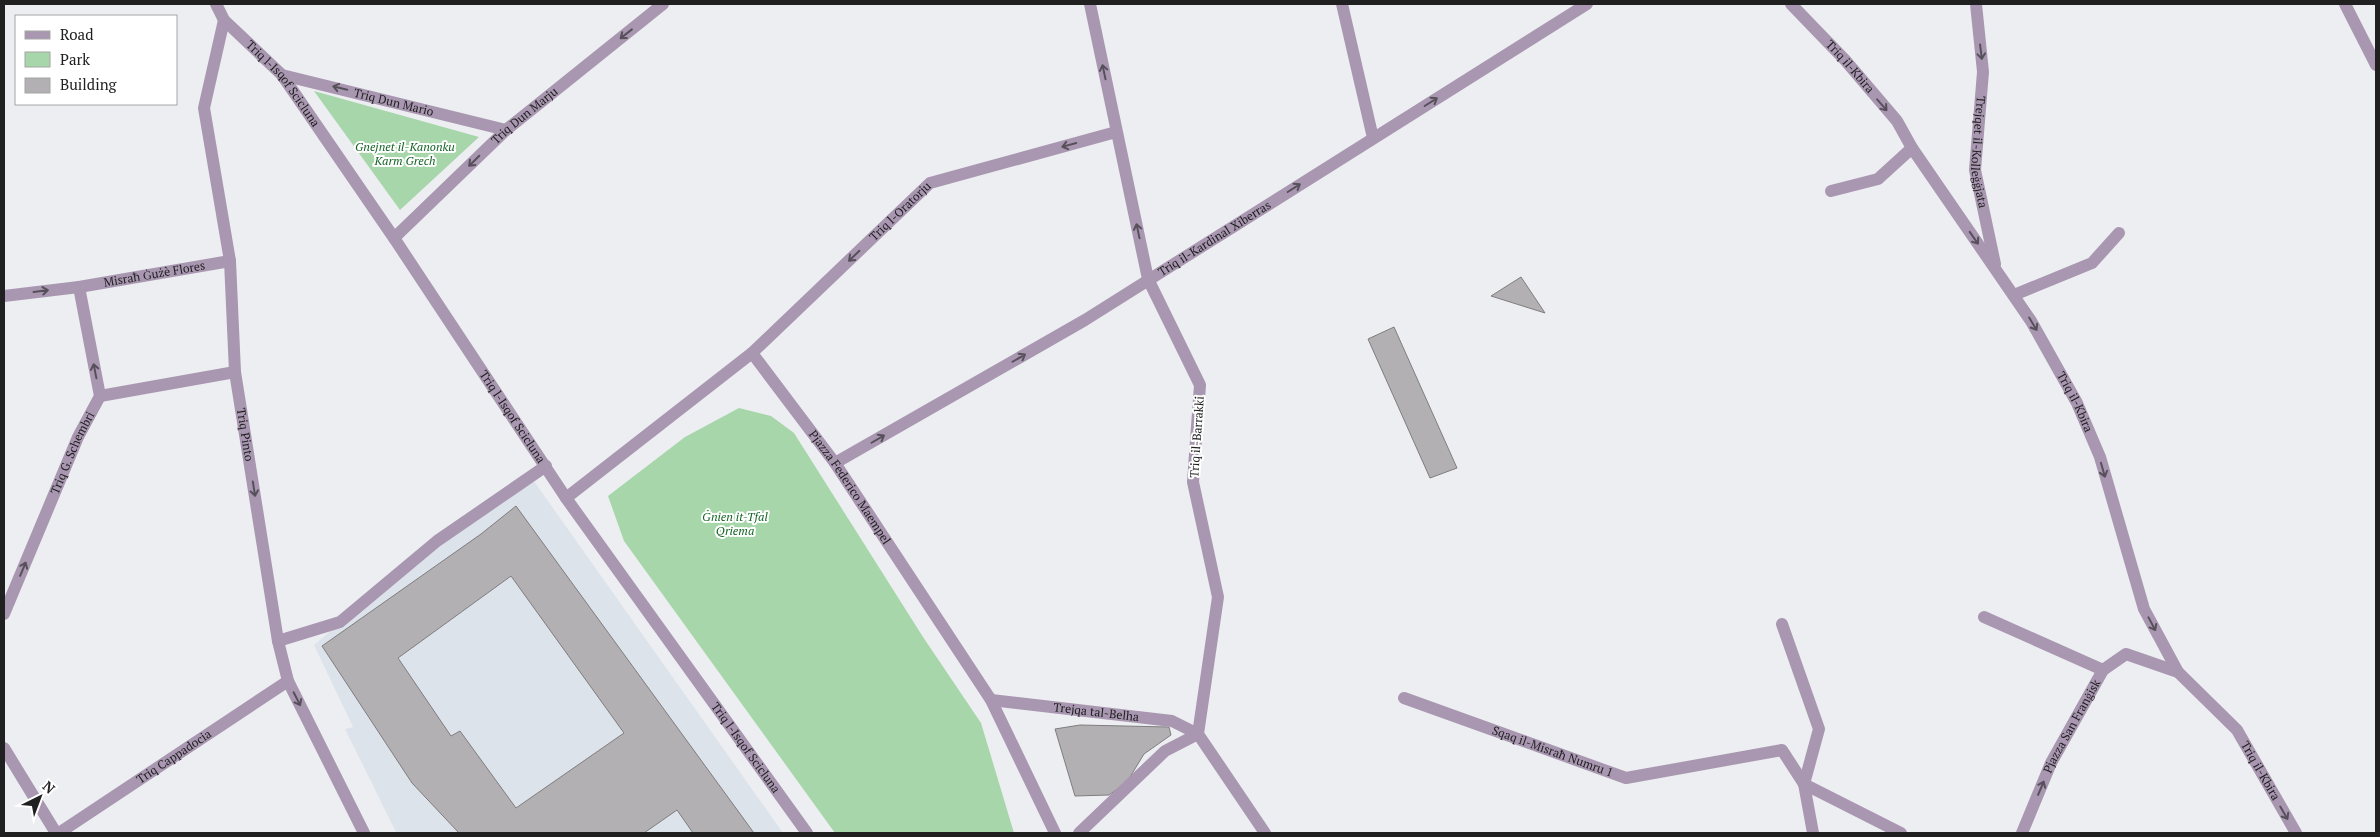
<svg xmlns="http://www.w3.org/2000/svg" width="2380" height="837" font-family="'PT Serif',serif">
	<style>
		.built { fill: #dde3eb }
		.green { fill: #a6d6a9 }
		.building { fill: #b2b0b2; stroke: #7f7d7f; fill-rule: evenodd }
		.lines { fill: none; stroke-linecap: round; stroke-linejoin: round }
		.minor { stroke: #a997b1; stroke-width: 12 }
		.oneway { stroke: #57505b }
		.labels { text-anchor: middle; stroke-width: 4; stroke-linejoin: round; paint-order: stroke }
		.street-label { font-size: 12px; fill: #202021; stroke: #fff }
		.park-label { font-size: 12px; font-style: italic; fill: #146425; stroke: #fff }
	</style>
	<rect width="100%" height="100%" fill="#edeef1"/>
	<!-- built -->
	<path class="built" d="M 531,477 L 783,833 L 396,832 L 345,729 L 353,727 L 314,645 L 437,541 Z"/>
	<!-- green -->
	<path class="green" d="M 314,91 L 479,137 L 400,210 Z
		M 739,408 L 771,416 L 794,433 L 923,637 L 981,723 L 1014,833 L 835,833 L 624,541 L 608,496 L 685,437 Z"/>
	<!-- building -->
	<path class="building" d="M 1521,277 L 1545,313 L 1491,296 Z
		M 1394,327 L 1457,468 L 1430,478 L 1368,339 Z
		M 516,506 L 754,833 L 693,833 L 677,810 L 644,833 L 459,833 L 412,783 L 322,646 L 481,534 ZM 511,576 L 624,733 L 516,808 L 460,731 L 451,736 L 398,658 Z
		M 1080,725 L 1169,727 L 1171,735 L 1144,754 L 1127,782 L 1109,795 L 1075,796 L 1055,729 Z"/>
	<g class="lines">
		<!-- minor -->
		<g class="minor">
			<path id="s1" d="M 216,4 L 224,20 L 282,75 L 394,238 L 566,498 L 807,833"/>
			<path d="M 1090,4 L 1148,279 L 1200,385 L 1193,482 L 1218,597 L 1198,734 L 1265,833"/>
			<path d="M 1342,4 L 1373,138"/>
			<path id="s2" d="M 1791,4 L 1845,60 L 1897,121 L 1912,148 L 2031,321 L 2077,403 L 2100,457 L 2144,609 L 2178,672 L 2237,730 L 2296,833"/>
			<path id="s3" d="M 1976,4 L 1983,72 L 1975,170 L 1995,264"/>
			<path d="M 2345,4 L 2376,65"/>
			<path id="s4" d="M 224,20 L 204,108 L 230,261 L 235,372 L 278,641 L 288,681 L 364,833"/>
			<path id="s5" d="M 282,75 L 506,130"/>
			<path d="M 1831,191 L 1878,179 L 1912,148"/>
			<path id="s6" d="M 394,238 L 506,130 L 663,4"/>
			<path d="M 2014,295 L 2092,263 L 2119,233"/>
			<path id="s7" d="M 4,296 L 79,287 L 230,261"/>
			<path id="s8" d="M 752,353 L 930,183 L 1116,132"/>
			<path d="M 100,396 L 235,372"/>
			<path id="s9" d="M 835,463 L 1085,320 L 1587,4"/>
			<path id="s10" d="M 566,498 L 752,353 L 835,463 L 991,700 L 1055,833"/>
			<path id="s11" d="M 4,614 L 78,437 L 100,396 L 79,287"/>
			<path d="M 1984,617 L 2103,670"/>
			<path d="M 1782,624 L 1819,729 L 1804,784"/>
			<path d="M 278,641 L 340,622 L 437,541 L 546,466"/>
			<path id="s12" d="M 1404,698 L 1626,778 L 1782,750 L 1804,784 L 1813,833"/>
			<path id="s13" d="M 991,700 L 1172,721 L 1198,734"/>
			<path d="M 4,748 L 56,833"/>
			<path d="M 1804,784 L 1901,833"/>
			<path id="s14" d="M 59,833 L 288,681"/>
			<path d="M 1079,833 L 1165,751 L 1198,734"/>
			<path id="s15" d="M 2022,833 L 2051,763 L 2103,670 L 2126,654 L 2178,672"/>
		</g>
	</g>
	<!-- one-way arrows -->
	<defs><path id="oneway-shaft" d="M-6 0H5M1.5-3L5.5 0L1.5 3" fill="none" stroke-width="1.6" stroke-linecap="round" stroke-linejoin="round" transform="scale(1.25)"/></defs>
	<g class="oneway">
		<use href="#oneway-shaft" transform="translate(626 34) rotate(142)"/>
		<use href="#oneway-shaft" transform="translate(1981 52) rotate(83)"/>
		<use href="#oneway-shaft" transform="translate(1104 72) rotate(-102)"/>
		<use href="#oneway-shaft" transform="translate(340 88) rotate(-166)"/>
		<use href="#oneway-shaft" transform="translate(1431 102) rotate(-32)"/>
		<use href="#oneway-shaft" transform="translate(1882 105) rotate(49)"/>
		<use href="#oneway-shaft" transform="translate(1069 145) rotate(165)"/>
		<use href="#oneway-shaft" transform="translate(474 161) rotate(135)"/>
		<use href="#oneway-shaft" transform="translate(1294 188) rotate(-32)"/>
		<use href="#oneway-shaft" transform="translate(1138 231) rotate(-102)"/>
		<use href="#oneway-shaft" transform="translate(1974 238) rotate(55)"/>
		<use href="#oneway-shaft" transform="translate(854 256) rotate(136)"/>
		<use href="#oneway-shaft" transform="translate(41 291) rotate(-7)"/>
		<use href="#oneway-shaft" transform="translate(2033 324) rotate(59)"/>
		<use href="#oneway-shaft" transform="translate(1019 358) rotate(-30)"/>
		<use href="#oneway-shaft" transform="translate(95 371) rotate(-101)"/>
		<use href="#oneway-shaft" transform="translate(878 439) rotate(-30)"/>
		<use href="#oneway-shaft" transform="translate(2103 470) rotate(74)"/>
		<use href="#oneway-shaft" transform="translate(254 489) rotate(81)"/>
		<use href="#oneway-shaft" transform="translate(23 569) rotate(-67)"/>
		<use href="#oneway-shaft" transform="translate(2152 624) rotate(62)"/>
		<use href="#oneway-shaft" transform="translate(297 699) rotate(63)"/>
		<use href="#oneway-shaft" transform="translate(2041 788) rotate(-67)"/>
		<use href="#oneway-shaft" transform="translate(2284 813) rotate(60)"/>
	</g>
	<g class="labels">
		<!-- street labels -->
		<g class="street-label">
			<text dy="4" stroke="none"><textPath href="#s2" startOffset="86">Triq il-Kbira</textPath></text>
			<text dy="4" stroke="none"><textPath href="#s1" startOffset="105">Triq l-Isqof Scicluna</textPath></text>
			<text dy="4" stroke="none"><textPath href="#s5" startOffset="115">Triq Dun Mario</textPath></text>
			<text dy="4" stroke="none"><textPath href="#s6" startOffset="179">Triq Dun Marju</textPath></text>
			<text dy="4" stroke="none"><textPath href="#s3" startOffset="149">Trejqet il-Kolleġġjata</textPath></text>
			<text dy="4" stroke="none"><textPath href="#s8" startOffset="205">Triq l-Oratorju</textPath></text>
			<text dy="4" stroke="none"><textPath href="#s9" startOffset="441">Triq il-Kardinal Xiberras</textPath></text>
			<text dy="4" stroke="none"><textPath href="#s7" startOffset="152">Misraħ Ġużè Flores</textPath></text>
			<text dy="4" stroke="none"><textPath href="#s2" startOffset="491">Triq il-Kbira</textPath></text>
			<text dy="4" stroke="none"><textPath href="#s1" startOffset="510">Triq l-Isqof Scicluna</textPath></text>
			<text dy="4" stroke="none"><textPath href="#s4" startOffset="420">Triq Pinto</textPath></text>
			<text transform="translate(1197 437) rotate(-86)" y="4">Triq il-Barrakki</text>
			<text dy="4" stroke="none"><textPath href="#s11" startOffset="175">Triq G. Schembri</textPath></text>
			<text dy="4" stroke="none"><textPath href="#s10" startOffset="402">Pjazza Federico Maempel</textPath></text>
			<text dy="4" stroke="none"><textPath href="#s13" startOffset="106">Trejqa tal-Belha</textPath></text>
			<text dy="4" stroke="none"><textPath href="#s15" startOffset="118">Pjazza San Franġisk</textPath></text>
			<text dy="4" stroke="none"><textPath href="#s1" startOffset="915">Triq l-Isqof Scicluna</textPath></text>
			<text dy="4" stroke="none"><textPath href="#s12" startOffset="158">Sqaq il-Misraħ Numru 1</textPath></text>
			<text dy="4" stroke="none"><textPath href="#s14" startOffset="138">Triq Cappadocia</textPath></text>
			<text dy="4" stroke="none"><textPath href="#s2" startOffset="911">Triq il-Kbira</textPath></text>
		</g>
		<!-- park labels -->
		<g class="park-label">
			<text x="405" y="151">Gnejnet il-Kanonku<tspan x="405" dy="14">Karm Grech</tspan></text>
			<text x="735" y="521">Ġnien it-Tfal<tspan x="735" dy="14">Qriema</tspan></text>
		</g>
	</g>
	<!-- border -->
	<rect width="2380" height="837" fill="none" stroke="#202021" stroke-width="10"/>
	<!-- legend -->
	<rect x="15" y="15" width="162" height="90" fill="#ffffff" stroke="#a6a6a6"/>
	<rect x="25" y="31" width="25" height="8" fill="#a997b1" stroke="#a6a6a6"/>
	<text x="60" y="40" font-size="15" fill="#202021">Road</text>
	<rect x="25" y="52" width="25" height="15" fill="#a6d6a9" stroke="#a6a6a6"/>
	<text x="60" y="65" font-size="15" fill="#202021">Park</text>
	<rect x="25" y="78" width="25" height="15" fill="#b2b0b2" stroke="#a6a6a6"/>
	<text x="60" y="90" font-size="15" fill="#202021">Building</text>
	<!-- north arrow -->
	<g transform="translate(40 797) rotate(42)" stroke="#ffffff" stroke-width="4" paint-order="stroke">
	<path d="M0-4L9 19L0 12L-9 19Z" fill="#202021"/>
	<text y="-8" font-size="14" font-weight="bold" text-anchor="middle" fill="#202021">N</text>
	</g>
</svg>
